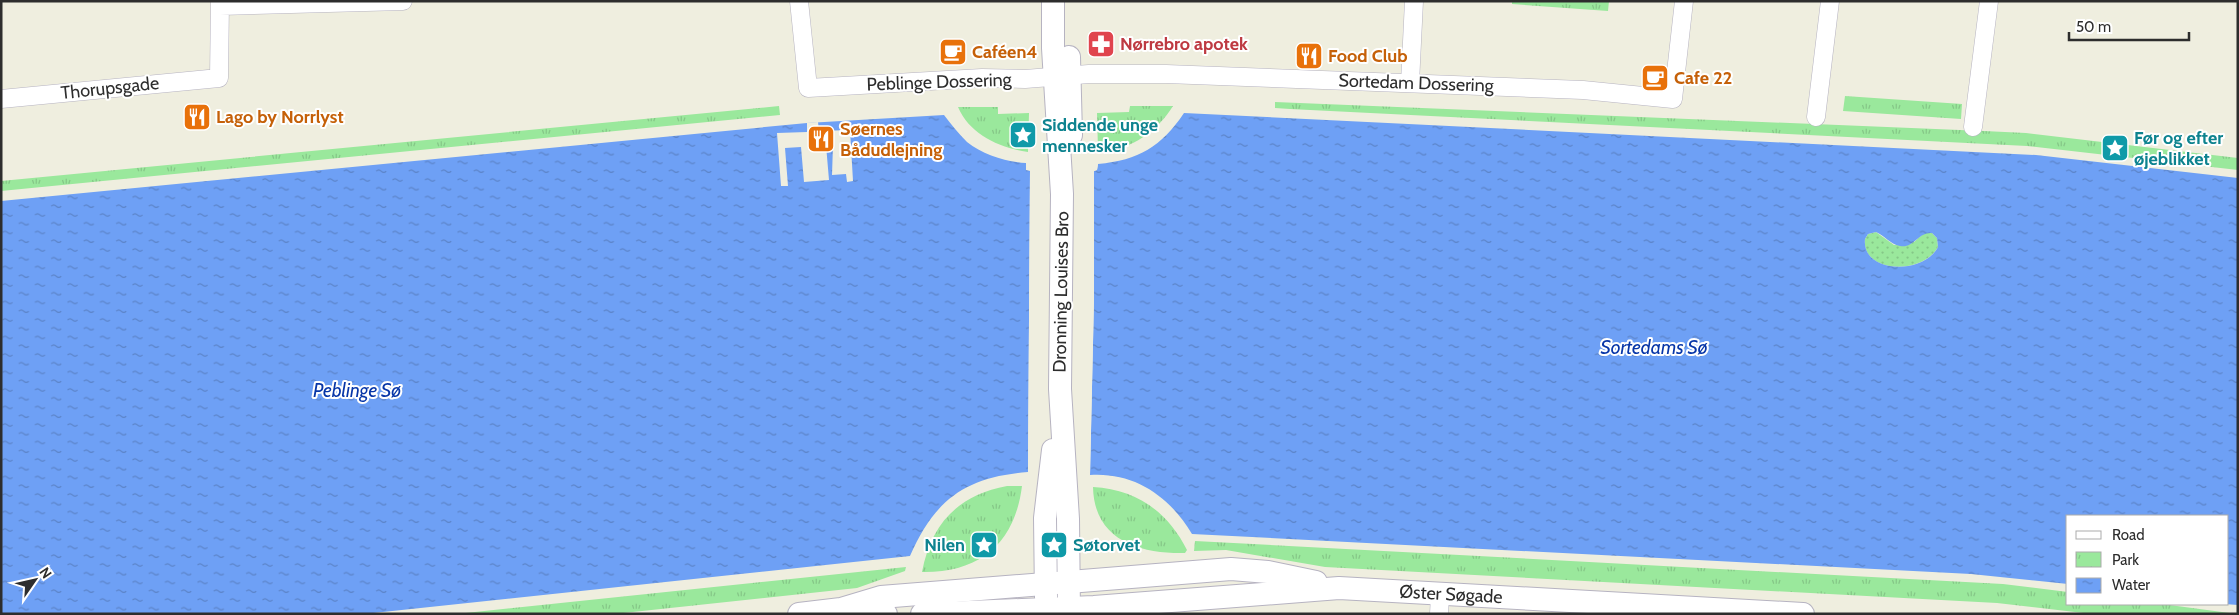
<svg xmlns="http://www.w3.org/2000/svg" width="2239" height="615" font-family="Cabin,sans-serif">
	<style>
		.grass { fill: url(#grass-dots) }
		.park { fill: url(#park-tufts) }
		.water { fill: url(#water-ripples); fill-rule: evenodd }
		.pier { fill: #efeedf }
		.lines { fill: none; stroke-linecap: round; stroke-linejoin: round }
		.minor-casing { stroke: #b6b3c1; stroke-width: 19 }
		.tertiary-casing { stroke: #b6b3c1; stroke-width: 24 }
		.minor { stroke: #fff; stroke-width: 18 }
		.tertiary { stroke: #fff; stroke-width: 22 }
		.labels { text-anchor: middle; stroke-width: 4; stroke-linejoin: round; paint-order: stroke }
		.health-label { font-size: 18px; font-weight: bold; fill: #be3a42; stroke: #fff; text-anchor: start }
		.food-label { font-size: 18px; font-weight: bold; fill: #c56008; stroke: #fff; text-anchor: start }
		.street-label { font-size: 18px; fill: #2d2d2d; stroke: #fff }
		.culture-label { font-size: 18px; font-weight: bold; fill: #0d838f; stroke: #fff; text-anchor: start }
		.water-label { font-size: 19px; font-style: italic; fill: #0736a8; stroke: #fff }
	</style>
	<defs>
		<pattern id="grass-dots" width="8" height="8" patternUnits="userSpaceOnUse" patternTransform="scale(1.25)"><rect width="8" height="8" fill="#9ae89c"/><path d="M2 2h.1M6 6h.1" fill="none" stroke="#85c787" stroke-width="1.8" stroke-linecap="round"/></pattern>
		<pattern id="park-tufts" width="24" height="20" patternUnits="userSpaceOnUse" patternTransform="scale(1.25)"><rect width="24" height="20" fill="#9ae89c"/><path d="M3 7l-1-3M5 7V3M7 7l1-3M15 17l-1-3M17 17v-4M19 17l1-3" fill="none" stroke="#85c787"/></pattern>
		<pattern id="water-ripples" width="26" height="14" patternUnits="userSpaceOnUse" patternTransform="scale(1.25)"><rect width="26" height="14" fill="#6ea0f5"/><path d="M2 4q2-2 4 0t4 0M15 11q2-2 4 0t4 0" fill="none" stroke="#5b83c7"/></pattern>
	</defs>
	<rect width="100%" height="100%" fill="#efeedf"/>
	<!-- grass -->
	<path class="grass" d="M 1876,232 L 1894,245 L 1914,242 L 1924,233 L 1932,233 L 1937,238 L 1938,247 C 1922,276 1861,273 1865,239 L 1868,234 Z"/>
	<!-- park -->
	<path class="park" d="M 1512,1 L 1609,1 L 1608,11 L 1512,4 Z
		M 1845,96 L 1962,104 L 1961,119 L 1843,111 Z
		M 1275,102 L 1984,131 L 2026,133 L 2238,158 L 2238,170 L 2027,146 L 1290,109 L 1275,108 Z
		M 779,106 L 780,115 L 1,191 L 1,181 Z
		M 1130,106 L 1173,106 C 1157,132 1129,152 1098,150 L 1097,113 L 1129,112 Z
		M 958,107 L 998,107 L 998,114 L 1029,113 L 1028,152 C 1000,148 970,135 958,107 Z
		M 1007,486 L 1022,486 C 1015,543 980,573 922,572 C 931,524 958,495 1007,486 Z
		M 1093,487 C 1136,489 1168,512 1187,550 L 1185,553 C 1141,554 1094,541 1093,487 Z
		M 1195,541 L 2003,584 L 2068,592 L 2068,604 L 2162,604 L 2237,614 L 2092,614 L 1997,603 L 1325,567 L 1226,550 L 1194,551 Z
		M 906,567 L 905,571 L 857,588 L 614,614 L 456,614 Z"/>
	<!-- water -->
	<path class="water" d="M 1184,113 L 2036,155 L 2238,178 L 2238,605 L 2224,604 L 2228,604 L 2228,516 L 2068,516 L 2068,584 L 1971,574 L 1192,534 C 1170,497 1135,472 1090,475 L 1094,298 L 1094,171 L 1097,170 L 1098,164 C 1139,160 1161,147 1184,113 ZM 1876,232 C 1884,235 1890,244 1900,246 C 1913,249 1918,232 1932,233 L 1937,238 L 1938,247 C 1923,276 1861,273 1865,239 L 1868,234 Z
		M 944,115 C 951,124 959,134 967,142 C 983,155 1007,162 1026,163 L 1026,170 L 1030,170 L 1028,472 C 966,477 935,499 910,556 L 364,614 L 1,614 L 1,201 L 807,123 Z"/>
	<!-- pier -->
	<path class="pier" d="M 818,122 L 819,131 L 850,130 L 853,181 L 847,182 L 846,174 L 832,175 L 833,145 L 826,145 L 829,180 L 804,182 L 801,147 L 785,148 L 788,186 L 781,186 L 777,133 L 807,132 L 807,123 Z
		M 1026,163 L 1029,163 L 1029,168 L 1032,170 L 1031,472 L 1028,472 L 1030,171 L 1026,170 Z
		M 1095,164 L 1098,164 L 1097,170 L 1094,171 L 1094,298 L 1090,475 L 1088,475 L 1092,298 L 1091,171 L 1095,168 Z"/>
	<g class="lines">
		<!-- minor casing -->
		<g class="minor-casing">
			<path id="minor" d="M 799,1 L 808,88 L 982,78 L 1025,79 L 1089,74 L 1166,74 L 1583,90 L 1673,99 L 1684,1
				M 220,6 L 403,1
				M 1410,83 L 1414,1
				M 1,99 L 219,78 L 220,1
				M 1816,117 L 1830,1
				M 1973,127 L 1989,1
				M 1439,614 L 1440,595"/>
		</g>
		<!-- tertiary casing -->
		<g class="tertiary-casing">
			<g id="tertiary">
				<path d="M 1053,1 L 1053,48 L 1062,194 L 1060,389 L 1068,519 L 1069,614"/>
				<path d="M 1069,57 L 1071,135"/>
				<path d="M 1046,597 L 1045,518 L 1053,450"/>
				<path d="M 852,610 L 886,614"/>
				<path d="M 799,614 L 841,609 L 881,597 L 1231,569 L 1268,572 L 1316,582"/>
				<path id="s1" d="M 922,614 L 1094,607 L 1339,588 L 1803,614"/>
			</g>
		</g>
		<!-- minor -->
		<use href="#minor" class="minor"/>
		<!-- tertiary -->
		<use href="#tertiary" class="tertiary"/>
	</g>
	<!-- icons -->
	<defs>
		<g id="pharmacy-square" transform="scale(1.4375)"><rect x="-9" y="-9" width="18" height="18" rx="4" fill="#e0444e" stroke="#fff"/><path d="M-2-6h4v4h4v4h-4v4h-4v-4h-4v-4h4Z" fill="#fff"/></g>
		<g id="cafe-square" transform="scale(1.4375)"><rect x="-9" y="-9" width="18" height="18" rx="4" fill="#e8710a" stroke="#fff"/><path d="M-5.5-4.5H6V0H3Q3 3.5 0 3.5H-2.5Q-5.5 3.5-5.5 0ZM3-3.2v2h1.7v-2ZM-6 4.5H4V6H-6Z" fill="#fff"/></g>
		<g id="restaurant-square" transform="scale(1.4375)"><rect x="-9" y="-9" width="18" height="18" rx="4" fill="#e8710a" stroke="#fff"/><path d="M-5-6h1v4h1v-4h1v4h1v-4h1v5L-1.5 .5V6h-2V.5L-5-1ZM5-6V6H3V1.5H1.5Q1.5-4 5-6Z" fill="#fff"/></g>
		<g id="sight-square" transform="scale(1.4375)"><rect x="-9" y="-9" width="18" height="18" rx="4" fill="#0f9aa8" stroke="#fff"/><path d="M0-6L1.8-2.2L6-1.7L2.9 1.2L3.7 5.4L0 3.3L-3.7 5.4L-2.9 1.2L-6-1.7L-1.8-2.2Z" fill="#fff"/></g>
	</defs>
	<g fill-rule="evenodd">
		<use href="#pharmacy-square" x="1101" y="44"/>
		<use href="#cafe-square" x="953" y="52"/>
		<use href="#restaurant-square" x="1309" y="56"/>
		<use href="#cafe-square" x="1655" y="78"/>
		<use href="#restaurant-square" x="197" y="117"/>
		<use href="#sight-square" x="1023" y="135"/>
		<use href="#restaurant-square" x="821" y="139"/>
		<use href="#sight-square" x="2115" y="148"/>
		<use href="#sight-square" x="984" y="545"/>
		<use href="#sight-square" x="1054" y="545"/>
	</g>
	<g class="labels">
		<!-- health labels -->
		<g class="health-label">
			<text x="1120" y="50">Nørrebro apotek</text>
		</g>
		<!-- food labels -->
		<g class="food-label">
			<text x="972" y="58">Caféen4</text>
			<text x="1328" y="62">Food Club</text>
			<text x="1674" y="84">Cafe 22</text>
			<text x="216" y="123">Lago by Norrlyst</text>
			<text x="840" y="135">Søernes<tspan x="840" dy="21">Bådudlejning</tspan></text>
		</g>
		<!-- street labels -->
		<g class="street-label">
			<text transform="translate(939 82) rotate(-2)" y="6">Peblinge Dossering</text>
			<text transform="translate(1416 83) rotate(2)" y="6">Sortedam Dossering</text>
			<text transform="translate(110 88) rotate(-6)" y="6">Thorupsgade</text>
			<text transform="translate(1061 292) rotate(-89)" y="6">Dronning Louises Bro</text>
			<text dy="6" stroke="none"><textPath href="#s1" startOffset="530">Øster Søgade</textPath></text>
		</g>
		<!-- culture labels -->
		<g class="culture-label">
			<text x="1042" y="131">Siddende unge<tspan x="1042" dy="21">mennesker</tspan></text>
			<text x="2134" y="144">Før og efter<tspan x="2134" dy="21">øjeblikket</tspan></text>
			<text x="965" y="551" text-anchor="end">Nilen</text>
			<text x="1073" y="551">Søtorvet</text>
		</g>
		<!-- water labels -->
		<g class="water-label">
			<text x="1654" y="354">Sortedams Sø</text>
			<text x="357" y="397">Peblinge Sø</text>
		</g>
	</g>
	<!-- border -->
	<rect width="2239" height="615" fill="none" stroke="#2d2d2d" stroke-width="5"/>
	<!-- legend -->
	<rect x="2066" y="515" width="162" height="90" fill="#ffffff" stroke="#ababab"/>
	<rect x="2076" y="531" width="25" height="8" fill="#ffffff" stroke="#ababab"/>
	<text x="2112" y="540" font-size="15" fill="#2d2d2d">Road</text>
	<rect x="2076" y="552" width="25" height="15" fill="url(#park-tufts)" stroke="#ababab"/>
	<text x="2112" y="565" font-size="15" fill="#2d2d2d">Park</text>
	<rect x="2076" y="578" width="25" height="15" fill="url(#water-ripples)" stroke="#ababab"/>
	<text x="2112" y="590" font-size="15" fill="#2d2d2d">Water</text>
	<!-- north arrow -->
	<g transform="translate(35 580) rotate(56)" stroke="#ffffff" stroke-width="4" paint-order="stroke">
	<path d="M0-4L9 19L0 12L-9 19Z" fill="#2d2d2d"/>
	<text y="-8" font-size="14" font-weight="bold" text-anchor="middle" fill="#2d2d2d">N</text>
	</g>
	<!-- scale -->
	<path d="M2069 32v8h120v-8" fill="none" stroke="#2d2d2d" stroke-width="2.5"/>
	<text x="2076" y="32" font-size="15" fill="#2d2d2d" stroke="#ffffff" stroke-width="4" paint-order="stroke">50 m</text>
</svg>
